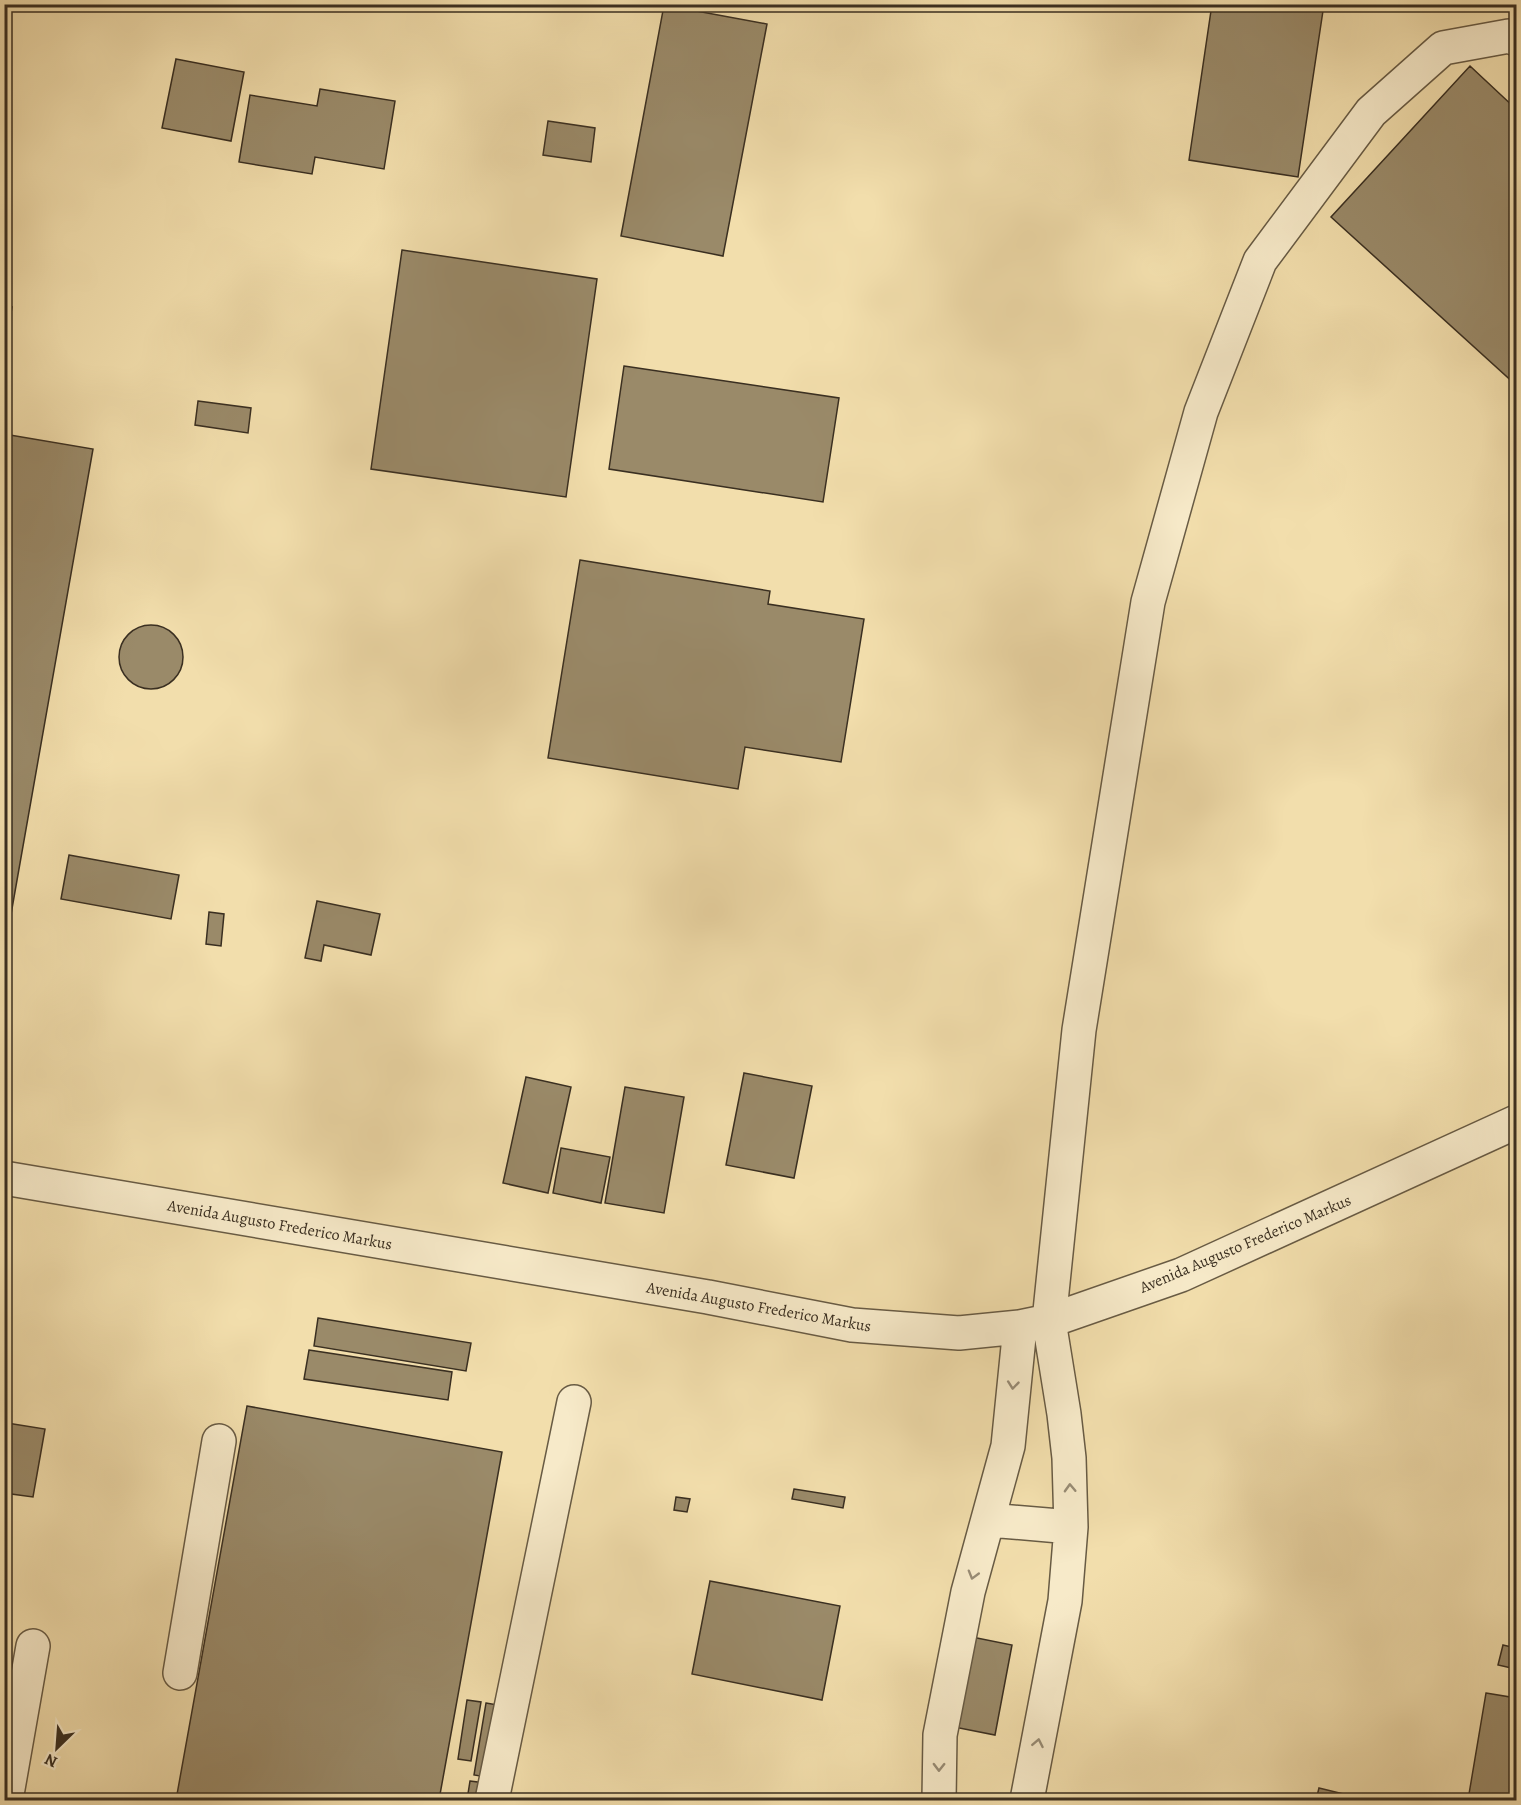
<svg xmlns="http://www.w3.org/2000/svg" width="1521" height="1805" font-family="Alegreya,serif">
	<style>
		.building { fill: #9a8a69; stroke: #3a2f21; stroke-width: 1.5 }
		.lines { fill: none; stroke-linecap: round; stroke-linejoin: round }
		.minor-casing { stroke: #685b44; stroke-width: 36 }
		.minor { stroke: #f7eac9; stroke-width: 33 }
		.oneway { stroke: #988c75 }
		.labels { text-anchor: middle; stroke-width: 4.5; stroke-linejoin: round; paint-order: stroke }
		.street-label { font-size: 16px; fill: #3a2f21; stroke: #f7eac9 }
	</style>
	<rect width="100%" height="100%" fill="#f2deac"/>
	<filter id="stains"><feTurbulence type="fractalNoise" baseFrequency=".00333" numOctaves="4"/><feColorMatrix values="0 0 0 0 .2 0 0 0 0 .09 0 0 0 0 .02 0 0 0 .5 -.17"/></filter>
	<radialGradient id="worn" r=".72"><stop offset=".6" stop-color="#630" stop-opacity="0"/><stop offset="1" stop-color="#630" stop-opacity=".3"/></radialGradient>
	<!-- building -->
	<path class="building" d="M 1212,4 L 1324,4 L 1298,177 L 1189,160 Z
		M 664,5 L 767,24 L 723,256 L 621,236 Z
		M 176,59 L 244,72 L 231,141 L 162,128 Z
		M 1470,66 L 1516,109 L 1516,385 L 1331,217 Z
		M 320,89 L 395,101 L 384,169 L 315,157 L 312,174 L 239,162 L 250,95 L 317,106 Z
		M 548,121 L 595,128 L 591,162 L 543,155 Z
		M 4,203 L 11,204 L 4,244 Z
		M 402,250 L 597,279 L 566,497 L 371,469 Z
		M 4,306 L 12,307 L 4,354 Z
		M 624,366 L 839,398 L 823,502 L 609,469 Z
		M 198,401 L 251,408 L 248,433 L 195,425 Z
		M 4,434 L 93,449 L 4,954 Z
		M 580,560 L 770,591 L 768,604 L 864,619 L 841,762 L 745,747 L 738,789 L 548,758 Z
		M119 657a32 32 0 1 1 64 0a32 32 0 1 1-64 0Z
		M 69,855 L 179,875 L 171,919 L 61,899 Z
		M 317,901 L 380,914 L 371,955 L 324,945 L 321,961 L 305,958 Z
		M 209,912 L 224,914 L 221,946 L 206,944 Z
		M 744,1073 L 812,1086 L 794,1178 L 726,1165 Z
		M 526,1077 L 571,1087 L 548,1193 L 503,1183 Z
		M 625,1087 L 684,1097 L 664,1213 L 605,1203 Z
		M 561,1148 L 610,1157 L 601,1203 L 553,1193 Z
		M 318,1318 L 471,1343 L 466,1371 L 314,1346 Z
		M 309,1350 L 452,1372 L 448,1400 L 304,1379 Z
		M 247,1406 L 502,1452 L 439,1800 L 176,1800 Z
		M 7,1423 L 45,1429 L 33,1497 L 4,1493 L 4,1438 Z
		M 794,1489 L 845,1497 L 843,1508 L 792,1499 Z
		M 676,1497 L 690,1499 L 687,1512 L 674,1510 Z
		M 710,1581 L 840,1606 L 822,1700 L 692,1674 Z
		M 967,1636 L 1012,1645 L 995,1735 L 949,1726 Z
		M 1503,1645 L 1516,1648 L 1516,1669 L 1498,1665 Z
		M 1486,1693 L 1516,1698 L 1516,1800 L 1468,1800 Z
		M 467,1700 L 481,1702 L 471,1761 L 458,1759 Z
		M 486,1703 L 498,1705 L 486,1777 L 474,1775 Z
		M 470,1781 L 485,1783 L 482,1800 L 467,1800 Z
		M 1319,1788 L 1352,1796 L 1351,1800 L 1316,1800 Z"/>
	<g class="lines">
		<!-- minor casing -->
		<g class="minor-casing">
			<path id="minor" d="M 4,1178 L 708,1297 L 852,1325 L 959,1333 L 1020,1327 L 1049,1321 L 1181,1275 L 1516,1122
				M 989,1520 L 1071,1527
				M 180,1673 L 219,1441
				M 6,1800 L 33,1646
				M 492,1800 L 574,1402
				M 939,1800 L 940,1735 L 968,1592 L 1008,1446 L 1020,1327
				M 1027,1800 L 1065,1601 L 1071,1527 L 1069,1458 L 1064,1414 L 1049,1321 L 1079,1030 L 1148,602 L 1201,412 L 1260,261 L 1371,112 L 1443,48 L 1509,36 L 1516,39"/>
		</g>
		<!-- minor -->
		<use href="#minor" class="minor"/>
	</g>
	<!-- one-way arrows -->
	<defs><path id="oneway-chevron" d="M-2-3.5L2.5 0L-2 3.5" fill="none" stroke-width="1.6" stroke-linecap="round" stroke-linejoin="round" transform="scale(1.5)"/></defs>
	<g class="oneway">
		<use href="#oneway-chevron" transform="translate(1013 1385) rotate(96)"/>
		<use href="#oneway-chevron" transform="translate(1070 1488) rotate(-92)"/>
		<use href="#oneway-chevron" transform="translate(973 1575) rotate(106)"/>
		<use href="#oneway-chevron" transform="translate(1038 1743) rotate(-79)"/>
		<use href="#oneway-chevron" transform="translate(939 1767) rotate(91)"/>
	</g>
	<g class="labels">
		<!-- street labels -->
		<g class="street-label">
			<text transform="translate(280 1224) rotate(10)" y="6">Avenida Augusto Frederico Markus</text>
			<text transform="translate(1245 1243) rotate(-23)" y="6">Avenida Augusto Frederico Markus</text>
			<text transform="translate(759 1306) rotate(10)" y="6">Avenida Augusto Frederico Markus</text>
		</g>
	</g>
	<!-- margin -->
	<rect width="1521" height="1805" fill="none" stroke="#f2deac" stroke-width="24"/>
	<rect x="6" y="6" width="1509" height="1793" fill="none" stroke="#3a2f21" stroke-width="3"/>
	<rect x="12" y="12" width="1497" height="1781" fill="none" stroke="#3a2f21" stroke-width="1.5"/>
	<!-- north arrow -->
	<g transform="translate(57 1748) rotate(205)" stroke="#f7eac9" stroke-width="4.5" paint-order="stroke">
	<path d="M0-4.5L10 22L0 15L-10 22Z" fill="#3a2f21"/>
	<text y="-9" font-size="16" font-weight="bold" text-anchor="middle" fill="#3a2f21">N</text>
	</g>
	<rect width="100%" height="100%" filter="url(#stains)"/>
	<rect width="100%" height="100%" fill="url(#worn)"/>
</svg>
